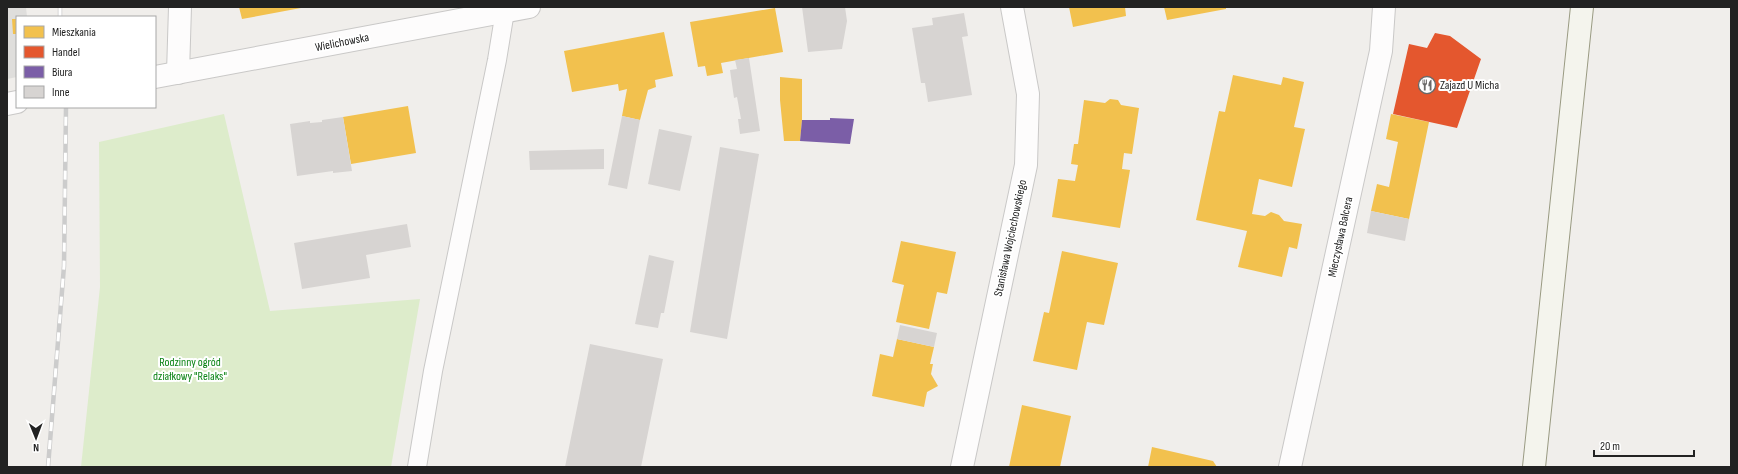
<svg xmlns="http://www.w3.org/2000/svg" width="1738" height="474" font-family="'Sofia Sans Condensed',sans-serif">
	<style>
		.residential { fill: #dfdedc }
		.grass { fill: #ddeccb }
		.homes { fill: #f2c14e }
		.shops { fill: #e4572e }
		.offices { fill: #7b5ea7 }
		.building { fill: #d7d4d2 }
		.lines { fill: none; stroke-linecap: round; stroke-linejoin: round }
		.service-casing { stroke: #c9c8c7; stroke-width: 20 }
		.minor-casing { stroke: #c9c8c7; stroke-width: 24 }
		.tertiary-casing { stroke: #c9c8c7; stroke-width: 24 }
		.secondary-casing { stroke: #999a82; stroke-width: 24 }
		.service { stroke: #fdfcfc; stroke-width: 18 }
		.minor { stroke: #fdfcfc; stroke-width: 22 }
		.tertiary { stroke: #fdfcfc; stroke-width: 22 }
		.secondary { stroke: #f4f4ed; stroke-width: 22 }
		.rail-casing { stroke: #ccc; stroke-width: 4.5 }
		.rail { stroke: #fff; stroke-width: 3; stroke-dasharray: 9; stroke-linecap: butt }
		.labels { text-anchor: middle; stroke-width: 4; stroke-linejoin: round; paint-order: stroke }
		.street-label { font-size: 12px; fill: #222; stroke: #fff }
		.poi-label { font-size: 12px; fill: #222; stroke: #fff; text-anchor: start }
		.park-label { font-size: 12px; fill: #0c8416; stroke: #fff }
	</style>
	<rect width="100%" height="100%" fill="#f0eeeb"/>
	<!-- residential -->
	<path class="residential" d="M 7,7 L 26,7 L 27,17 L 17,17 L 17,77 L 7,79 Z"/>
	<!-- grass -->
	<path class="grass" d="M 224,114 L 270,311 L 420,299 L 391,467 L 81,467 L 100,287 L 99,142 Z"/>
	<!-- homes -->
	<path class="homes" d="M 239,7 L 301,7 L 301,8 L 242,19 Z
		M 1069,7 L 1125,7 L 1126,16 L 1073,27 Z
		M 1164,7 L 1226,7 L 1226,9 L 1167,20 Z
		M 775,8 L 783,52 L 721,63 L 723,73 L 707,76 L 705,66 L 698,67 L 690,22 Z
		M 12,19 L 17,19 L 17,34 L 13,34 Z
		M 664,32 L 673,76 L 655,80 L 656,87 L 648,90 L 640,120 L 622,116 L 627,89 L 619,91 L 618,84 L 572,92 L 564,51 Z
		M 1233,75 L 1281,85 L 1283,77 L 1304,82 L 1294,127 L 1305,129 L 1292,187 L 1259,179 L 1252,214 L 1265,216 L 1271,212 L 1279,215 L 1284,221 L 1302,224 L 1297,249 L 1289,247 L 1282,277 L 1238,267 L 1247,231 L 1196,220 L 1219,111 L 1225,112 Z
		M 780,77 L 802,79 L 802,120 L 800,141 L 784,141 L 780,100 Z
		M 1110,99 L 1118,100 L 1121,105 L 1139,108 L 1132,154 L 1124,153 L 1122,169 L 1130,170 L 1120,228 L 1052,217 L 1058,179 L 1075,181 L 1078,165 L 1071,164 L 1074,144 L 1078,144 L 1084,100 L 1105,103 Z
		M 408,106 L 416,153 L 351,164 L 343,117 Z
		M 1391,114 L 1429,122 L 1409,219 L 1371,211 L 1377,184 L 1389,187 L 1398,142 L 1386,139 Z
		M 901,241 L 956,252 L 947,294 L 937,292 L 929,329 L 896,322 L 904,285 L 892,282 Z
		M 1062,251 L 1118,263 L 1104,325 L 1087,322 L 1077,370 L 1033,361 L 1044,312 L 1049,313 Z
		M 897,339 L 934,347 L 930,364 L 933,364 L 931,374 L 938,386 L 927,392 L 924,407 L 872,396 L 880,354 L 893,357 Z
		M 1022,405 L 1071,416 L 1060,467 L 1009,467 Z
		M 1152,447 L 1213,461 L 1217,467 L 1148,467 Z"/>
	<!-- shops -->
	<path class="shops" d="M 1435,33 L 1450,36 L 1481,59 L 1457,128 L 1393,114 L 1409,44 L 1427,48 Z"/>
	<!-- offices -->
	<path class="offices" d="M 830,118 L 854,119 L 850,144 L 800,141 L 802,120 L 830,120 Z"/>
	<!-- building -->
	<path class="building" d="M 802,7 L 845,7 L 847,21 L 842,49 L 808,52 Z
		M 964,13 L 968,36 L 962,37 L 972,95 L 928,102 L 925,83 L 921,83 L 912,28 L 933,25 L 932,18 Z
		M 749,58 L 760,131 L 740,134 L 738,119 L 741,119 L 737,97 L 734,98 L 730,70 L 737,69 L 735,60 Z
		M 622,116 L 640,120 L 627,189 L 608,185 Z
		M 343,117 L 352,171 L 333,173 L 333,171 L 297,176 L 290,124 L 310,121 L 310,123 L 322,122 L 322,120 Z
		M 659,129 L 692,136 L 680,191 L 648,184 Z
		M 720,147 L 759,154 L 727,339 L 690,332 Z
		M 604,149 L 604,169 L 530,170 L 529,151 Z
		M 1371,211 L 1409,219 L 1405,241 L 1367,233 Z
		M 407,224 L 411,247 L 366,255 L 370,278 L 302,289 L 294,243 Z
		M 649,255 L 674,261 L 664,313 L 661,313 L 658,328 L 635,324 Z
		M 900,325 L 937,333 L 934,347 L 897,339 Z
		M 590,344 L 663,359 L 641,467 L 565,467 Z"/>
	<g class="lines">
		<!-- service casing -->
		<g class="service-casing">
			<path id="service" d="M 417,467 L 433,371 L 497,60 L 505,11"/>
		</g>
		<!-- minor casing -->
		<g class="minor-casing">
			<path id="minor" d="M 178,73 L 180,7
				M 962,467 L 1026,165 L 1028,94 L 1012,7
				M 1290,467 L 1381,51 L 1384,7"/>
		</g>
		<!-- tertiary casing -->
		<g class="tertiary-casing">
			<path id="tertiary" d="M 155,77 L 529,7
				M 7,104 L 17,102"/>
		</g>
		<!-- secondary casing -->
		<g class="secondary-casing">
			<path id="secondary" d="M 1534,467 L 1582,7"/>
		</g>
		<!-- service -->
		<use href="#service" class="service"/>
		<!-- minor -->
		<use href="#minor" class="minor"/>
		<!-- tertiary -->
		<use href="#tertiary" class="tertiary"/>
		<!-- secondary -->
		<use href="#secondary" class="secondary"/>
		<!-- rail casing -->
		<g class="rail-casing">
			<path id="rail" d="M 60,7 L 60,17
				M 48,467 L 64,266 L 66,107"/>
		</g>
		<!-- rail -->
		<use href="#rail" class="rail"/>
	</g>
	<!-- icons -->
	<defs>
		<g id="restaurant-ring" transform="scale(0.9)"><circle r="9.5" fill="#fff" stroke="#6a6968" stroke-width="1.5"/><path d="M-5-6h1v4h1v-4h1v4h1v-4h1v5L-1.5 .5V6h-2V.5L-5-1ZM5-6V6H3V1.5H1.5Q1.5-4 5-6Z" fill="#6a6968"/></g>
	</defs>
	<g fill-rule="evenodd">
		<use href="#restaurant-ring" x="1427" y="85"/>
	</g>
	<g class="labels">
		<!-- street labels -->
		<g class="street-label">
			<text transform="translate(342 42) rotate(-11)" y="4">Wielichowska</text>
			<text transform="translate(1340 237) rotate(-78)" y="4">Mieczysława Balcera</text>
			<text transform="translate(1010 238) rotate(-78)" y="4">Stanisława Wojciechowskiego</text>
		</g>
		<!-- poi labels -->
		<g class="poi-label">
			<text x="1440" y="89">Zajazd U Micha</text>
		</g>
		<!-- park labels -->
		<g class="park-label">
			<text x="190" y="366">Rodzinny ogród<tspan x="190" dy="14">działkowy "Relaks"</tspan></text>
		</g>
	</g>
	<!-- border -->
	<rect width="1738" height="474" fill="none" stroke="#222222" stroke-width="16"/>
	<!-- legend -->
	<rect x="16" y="16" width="140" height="92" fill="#ffffff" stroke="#a7a7a7"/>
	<rect x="24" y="26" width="20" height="12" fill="#f2c14e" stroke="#a7a7a7"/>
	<text x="52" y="36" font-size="12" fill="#222222">Mieszkania</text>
	<rect x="24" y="46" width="20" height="12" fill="#e4572e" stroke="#a7a7a7"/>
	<text x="52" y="56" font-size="12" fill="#222222">Handel</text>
	<rect x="24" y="66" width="20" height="12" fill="#7b5ea7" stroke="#a7a7a7"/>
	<text x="52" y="76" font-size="12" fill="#222222">Biura</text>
	<rect x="24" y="86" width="20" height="12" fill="#d7d4d2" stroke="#a7a7a7"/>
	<text x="52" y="96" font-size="12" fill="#222222">Inne</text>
	<!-- north arrow -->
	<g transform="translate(36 438) rotate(179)" stroke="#ffffff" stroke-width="3" paint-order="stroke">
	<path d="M0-3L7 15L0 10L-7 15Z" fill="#222222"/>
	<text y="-6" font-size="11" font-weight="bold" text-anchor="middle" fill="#222222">N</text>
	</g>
	<!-- scale -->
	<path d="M1594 450v6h100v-6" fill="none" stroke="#222222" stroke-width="2"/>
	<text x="1600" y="450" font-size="12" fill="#222222" stroke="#ffffff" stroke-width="3" paint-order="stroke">20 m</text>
</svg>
